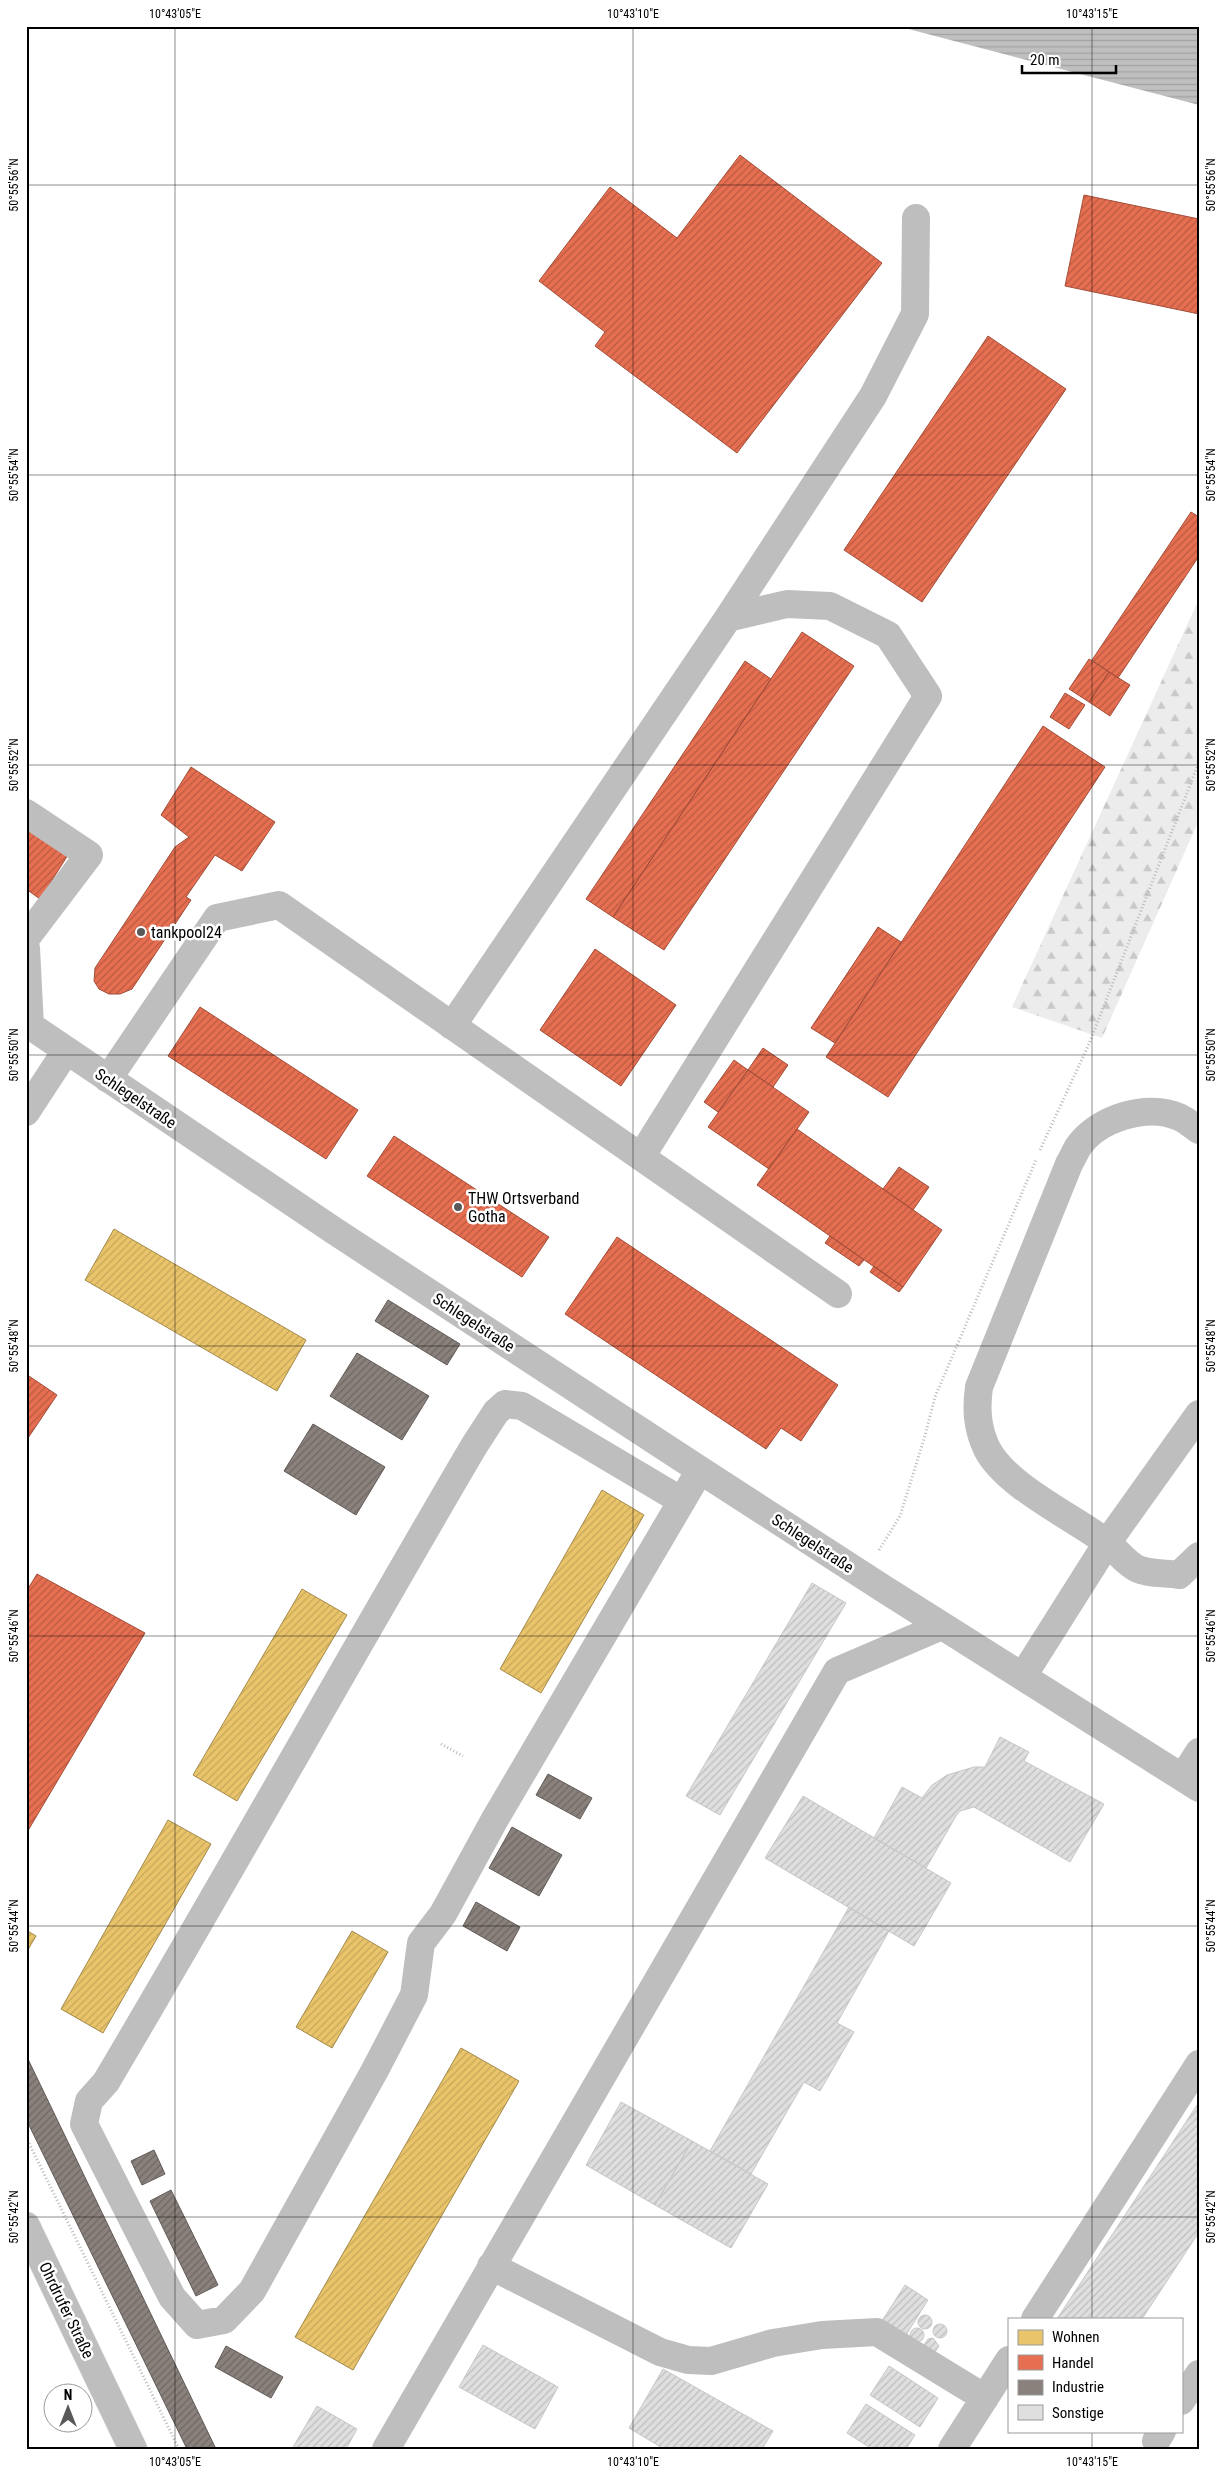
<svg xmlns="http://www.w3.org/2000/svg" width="1225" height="2475" font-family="'Roboto Condensed',sans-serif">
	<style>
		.forest { fill: url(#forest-firs) }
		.water { fill: url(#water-rules) }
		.homes { fill: url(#homes-hatch); stroke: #a3894a }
		.shops { fill: url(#shops-hatch); stroke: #a24e39 }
		.industry { fill: url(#industry-hatch); stroke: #615a57 }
		.building { fill: url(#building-hatch); stroke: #c7c7c7 }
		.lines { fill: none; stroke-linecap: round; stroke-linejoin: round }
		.major-casing { stroke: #dbdbdb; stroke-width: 29 }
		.path { stroke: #b9b9b9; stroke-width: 3; stroke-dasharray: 1 2.5; stroke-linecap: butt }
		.minor { stroke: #bebebe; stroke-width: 28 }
		.major { stroke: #bebebe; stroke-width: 28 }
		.ticks { fill: none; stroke: #000; stroke-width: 1; stroke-opacity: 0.45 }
		.poi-dot { fill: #595959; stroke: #fff; stroke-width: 2 }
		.labels { text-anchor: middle; stroke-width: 5; stroke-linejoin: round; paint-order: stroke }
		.poi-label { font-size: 16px; fill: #000; stroke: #fff; text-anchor: start }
		.street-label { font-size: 16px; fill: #000; stroke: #fff }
		.neatline { fill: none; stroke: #000; stroke-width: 2 }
		.ticks-label { font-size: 12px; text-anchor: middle; fill: #000 }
	</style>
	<defs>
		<pattern id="forest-firs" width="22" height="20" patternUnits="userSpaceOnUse" patternTransform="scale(1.25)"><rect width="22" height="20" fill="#ececec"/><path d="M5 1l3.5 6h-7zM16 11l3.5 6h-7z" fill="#c9c9c9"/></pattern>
		<pattern id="water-rules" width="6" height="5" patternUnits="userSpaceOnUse" patternTransform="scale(1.25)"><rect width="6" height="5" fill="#bfbfbf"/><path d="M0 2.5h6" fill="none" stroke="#a2a2a2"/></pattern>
		<pattern id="homes-hatch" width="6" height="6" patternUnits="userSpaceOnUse" patternTransform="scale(1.25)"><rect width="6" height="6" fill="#e9c46a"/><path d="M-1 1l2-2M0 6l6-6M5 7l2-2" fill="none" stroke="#c6a75a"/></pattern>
		<pattern id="shops-hatch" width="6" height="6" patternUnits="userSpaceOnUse" patternTransform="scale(1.25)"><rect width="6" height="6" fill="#e76f51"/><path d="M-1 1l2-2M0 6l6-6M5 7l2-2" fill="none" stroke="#b95941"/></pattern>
		<pattern id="industry-hatch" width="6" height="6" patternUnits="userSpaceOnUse" patternTransform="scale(1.25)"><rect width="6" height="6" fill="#8a817c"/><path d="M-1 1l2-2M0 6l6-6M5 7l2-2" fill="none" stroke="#6e6763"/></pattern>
		<pattern id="building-hatch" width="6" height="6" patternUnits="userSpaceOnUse" patternTransform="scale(1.25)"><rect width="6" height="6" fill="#dfdfdf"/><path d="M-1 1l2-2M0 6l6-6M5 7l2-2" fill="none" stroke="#bebebe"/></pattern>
	</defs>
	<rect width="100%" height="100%" fill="#fff"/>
	<!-- forest -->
	<path class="forest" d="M 1199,599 L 1199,820 L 1102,1038 L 1012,1007 Z"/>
	<!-- water -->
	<path class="water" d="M 897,26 L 1199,26 L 1199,105 Z"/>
	<!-- homes -->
	<path class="homes" d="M 114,1229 L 306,1340 L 277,1391 L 85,1280 Z
		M 602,1490 L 644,1515 L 541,1693 L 500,1669 Z
		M 302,1589 L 347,1615 L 237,1801 L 193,1775 Z
		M 168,1820 L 211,1844 L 103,2033 L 61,2009 Z
		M 26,1930 L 36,1936 L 26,1953 Z
		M 352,1931 L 388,1952 L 332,2048 L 296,2027 Z
		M 461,2048 L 519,2081 L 353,2370 L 295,2337 Z"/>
	<!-- shops -->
	<path class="shops" d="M 740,155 L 882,263 L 737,453 L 595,346 L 605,332 L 539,281 L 610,187 L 677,238 Z
		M 1084,195 L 1199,219 L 1199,314 L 1065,286 Z
		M 988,336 L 1066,389 L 922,602 L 844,550 Z
		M 1191,512 L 1199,517 L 1199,556 L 1118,678 L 1092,660 Z
		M 802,632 L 854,666 L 664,950 L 613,917 Z
		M 1089,659 L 1109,672 L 1089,702 L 1069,689 Z
		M 745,661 L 771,679 L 613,917 L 586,899 Z
		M 1109,672 L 1130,685 L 1110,716 L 1089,702 Z
		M 1065,693 L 1085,705 L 1069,729 L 1050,717 Z
		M 1043,726 L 1105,767 L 888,1097 L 826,1057 Z
		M 191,767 L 275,822 L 242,871 L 215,855 L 186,897 L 191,900 L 132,989 L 120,994 L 109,994 L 99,989 L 94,981 L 95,968 L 175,847 L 189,837 L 161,815 Z
		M 26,828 L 68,855 L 40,899 L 26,889 Z
		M 878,927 L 901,942 L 835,1043 L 811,1028 Z
		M 595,949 L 676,1005 L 621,1086 L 540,1030 Z
		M 200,1007 L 358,1110 L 326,1159 L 168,1056 Z
		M 763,1048 L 788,1065 L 773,1087 L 748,1070 Z
		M 734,1060 L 748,1070 L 718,1112 L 704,1102 Z
		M 748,1070 L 809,1112 L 769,1169 L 708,1127 Z
		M 797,1129 L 942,1230 L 903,1287 L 757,1185 Z
		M 394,1136 L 549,1237 L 522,1277 L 367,1176 Z
		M 899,1167 L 929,1187 L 913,1210 L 883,1189 Z
		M 830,1236 L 864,1260 L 859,1266 L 825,1243 Z
		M 617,1237 L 838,1385 L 801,1441 L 781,1428 L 766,1449 L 565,1314 Z
		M 874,1266 L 903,1287 L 899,1292 L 870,1272 Z
		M 26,1374 L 57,1395 L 26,1441 Z
		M 37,1574 L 145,1633 L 26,1834 L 26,1592 Z"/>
	<!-- industry -->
	<path class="industry" d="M 388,1300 L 460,1344 L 447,1365 L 375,1321 Z
		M 357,1353 L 429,1396 L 402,1440 L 330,1396 Z
		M 313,1424 L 385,1467 L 356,1515 L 284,1471 Z
		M 548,1774 L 592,1798 L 580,1819 L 536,1795 Z
		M 512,1827 L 562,1855 L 539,1896 L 489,1868 Z
		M 476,1902 L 520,1927 L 507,1951 L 463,1926 Z
		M 26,2055 L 216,2449 L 187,2449 L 26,2119 Z
		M 154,2150 L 165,2174 L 142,2185 L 131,2161 Z
		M 171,2190 L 218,2285 L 196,2296 L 150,2201 Z
		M 226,2346 L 283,2377 L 271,2398 L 215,2367 Z"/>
	<!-- building -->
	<path class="building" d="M 812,1583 L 846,1603 L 720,1815 L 686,1796 Z
		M 1000,1737 L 1029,1752 L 1024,1761 L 1104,1804 L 1070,1862 L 974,1807 L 960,1811 L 956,1816 L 926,1868 L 874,1838 L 902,1787 L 922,1798 L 932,1785 L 947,1775 L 974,1767 L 985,1767 Z
		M 803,1796 L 951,1883 L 914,1946 L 765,1858 Z
		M 849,1907 L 889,1931 L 837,2023 L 854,2032 L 820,2091 L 804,2082 L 751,2174 L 710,2151 Z
		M 621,2102 L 692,2141 L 655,2205 L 586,2165 Z
		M 1199,2102 L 1199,2232 L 1142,2319 L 1057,2319 Z
		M 692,2141 L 768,2184 L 731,2248 L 655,2205 Z
		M 905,2285 L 928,2300 L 906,2335 L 882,2321 Z
		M918 2322a7 7 0 1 1 14 0a7 7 0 1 1-14 0Z
		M933 2331a7 7 0 1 1 14 0a7 7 0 1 1-14 0Z
		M910 2335a7 7 0 1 1 14 0a7 7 0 1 1-14 0Z
		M 933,2338 L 939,2346 L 935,2352 L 924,2345 L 928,2339 Z
		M 483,2345 L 558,2387 L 535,2429 L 459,2387 Z
		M 889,2366 L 938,2398 L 920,2427 L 870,2395 Z
		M 663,2369 L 773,2431 L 762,2449 L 664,2449 L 629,2428 Z
		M 866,2404 L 915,2435 L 906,2449 L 872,2449 L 847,2433 Z
		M 317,2406 L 357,2429 L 346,2449 L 292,2449 Z"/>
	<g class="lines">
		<!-- major casing -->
		<g class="major-casing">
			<path id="major" d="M 26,2226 L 133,2449"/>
		</g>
		<!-- path -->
		<path class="path" d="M 1040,1150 L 1089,1044 L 1199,762
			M 879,1550 L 900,1516 L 924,1439 L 935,1397 L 1036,1160
			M 441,1744 L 463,1756
			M 26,2137 L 179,2449"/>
		<!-- minor -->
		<path class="minor" d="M 26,813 L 89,855 L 26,938
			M 26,948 L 30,1026
			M 26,1023 L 333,1230 L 700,1470 L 884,1589 L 1199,1788
			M 452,1026 L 728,618 L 873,396 L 915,314 L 916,218
			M 108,1079 L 217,918 L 279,905 L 838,1294
			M 26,1112 L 66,1051
			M 1199,1130 C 1193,1126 1186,1120 1179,1117 C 1147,1103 1098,1118 1078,1147 C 1075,1152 1072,1159 1069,1164 L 979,1387 C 976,1409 977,1428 987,1449 C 1006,1486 1073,1517 1106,1542 C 1117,1550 1126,1564 1138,1569 C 1149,1574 1167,1573 1179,1575 L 1199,1556
			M 641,1157 L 928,696 L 888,635 L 830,606 L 787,604 L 728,618
			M 682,1501 L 522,1406 L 505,1404 L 496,1412 L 474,1446 C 350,1657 231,1871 106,2082 L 89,2101 L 84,2124 L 172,2297 L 197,2325 L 224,2320 L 252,2291 L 375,2070 L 414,1995 L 421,1943 L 443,1914 L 495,1819 L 700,1470
			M 1023,1676 L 1107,1543 L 1199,1414
			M 1183,1777 L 1199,1752
			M 491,2266 L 660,2352 L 688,2360 L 711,2361 L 773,2343 L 822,2335 L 877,2332 L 985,2398
			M 1035,2319 L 1199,2064
			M 1181,2401 L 1199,2374
			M 1156,2441 L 1162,2431
			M 386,2449 L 837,1671 L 942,1626
			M 952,2449 L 1009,2360"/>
		<!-- major -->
		<use href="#major" class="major"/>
	</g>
	<!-- ticks -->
	<path class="ticks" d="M 175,26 L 175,2449M 633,26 L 633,2449M 1092,26 L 1092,2319M 26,185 L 1199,185M 26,475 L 1199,475M 26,765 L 1199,765M 26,1055 L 1199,1055M 26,1346 L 1199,1346M 26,1636 L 1199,1636M 26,1926 L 1199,1926M 26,2217 L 1199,2217M 1092,2431 L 1092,2449"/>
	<!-- markers -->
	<g class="poi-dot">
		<circle cx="141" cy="932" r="5"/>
		<circle cx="458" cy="1207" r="5"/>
	</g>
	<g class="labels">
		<!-- poi labels -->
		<g class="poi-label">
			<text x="151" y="938">tankpool24</text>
			<text x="468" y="1204">THW Ortsverband<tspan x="468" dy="18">Gotha</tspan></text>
		</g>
		<!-- street labels -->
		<g class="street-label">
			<text transform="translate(136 1098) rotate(34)" y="6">Schlegelstraße</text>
			<text transform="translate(474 1322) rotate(33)" y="6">Schlegelstraße</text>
			<text transform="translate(813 1543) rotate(33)" y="6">Schlegelstraße</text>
			<text transform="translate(67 2310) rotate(64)" y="6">Ohrdrufer Straße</text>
		</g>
	</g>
	<!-- border -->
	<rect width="1225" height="2475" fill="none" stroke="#ffffff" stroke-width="55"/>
	<!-- legend -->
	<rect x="1008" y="2318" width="175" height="115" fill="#ffffff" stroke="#999999"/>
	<rect x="1018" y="2330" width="25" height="15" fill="#e9c46a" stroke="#999999"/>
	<text x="1052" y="2342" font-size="15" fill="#000000">Wohnen</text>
	<rect x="1018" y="2355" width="25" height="15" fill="#e76f51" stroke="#999999"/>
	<text x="1052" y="2368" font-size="15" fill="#000000">Handel</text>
	<rect x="1018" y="2380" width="25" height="15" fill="#8a817c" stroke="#999999"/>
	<text x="1052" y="2392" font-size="15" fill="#000000">Industrie</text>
	<rect x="1018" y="2405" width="25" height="15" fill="#dfdfdf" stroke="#999999"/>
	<text x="1052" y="2418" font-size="15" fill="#000000">Sonstige</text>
	<!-- north arrow -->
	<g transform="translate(68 2408)"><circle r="24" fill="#ffffff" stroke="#999999"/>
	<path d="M0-4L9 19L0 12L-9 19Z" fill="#595959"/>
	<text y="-8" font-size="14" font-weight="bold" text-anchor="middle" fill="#000000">N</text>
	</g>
	<!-- scale -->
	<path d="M1022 65v8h94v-8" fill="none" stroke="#000000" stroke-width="2.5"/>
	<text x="1030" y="65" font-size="15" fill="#000000" stroke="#ffffff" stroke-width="4" paint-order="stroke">20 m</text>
	<rect x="28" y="28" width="1170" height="2420" class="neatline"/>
	<g class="ticks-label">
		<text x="175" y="18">10°43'05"E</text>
		<text x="633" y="18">10°43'10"E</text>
		<text x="1092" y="18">10°43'15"E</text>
		<text transform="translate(14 185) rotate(-90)" y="4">50°55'56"N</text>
		<text transform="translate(1211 185) rotate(-90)" y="4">50°55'56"N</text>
		<text transform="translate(14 475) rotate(-90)" y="4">50°55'54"N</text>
		<text transform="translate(1211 475) rotate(-90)" y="4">50°55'54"N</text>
		<text transform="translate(14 765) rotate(-90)" y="4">50°55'52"N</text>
		<text transform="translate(1211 765) rotate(-90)" y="4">50°55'52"N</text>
		<text transform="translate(14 1055) rotate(-90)" y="4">50°55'50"N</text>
		<text transform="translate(1211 1055) rotate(-90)" y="4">50°55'50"N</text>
		<text transform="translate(14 1346) rotate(-90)" y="4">50°55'48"N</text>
		<text transform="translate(1211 1346) rotate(-90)" y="4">50°55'48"N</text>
		<text transform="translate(14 1636) rotate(-90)" y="4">50°55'46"N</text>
		<text transform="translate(1211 1636) rotate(-90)" y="4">50°55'46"N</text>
		<text transform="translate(14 1926) rotate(-90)" y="4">50°55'44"N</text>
		<text transform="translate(1211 1926) rotate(-90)" y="4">50°55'44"N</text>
		<text transform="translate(14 2217) rotate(-90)" y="4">50°55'42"N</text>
		<text transform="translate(1211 2217) rotate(-90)" y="4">50°55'42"N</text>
		<text x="175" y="2466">10°43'05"E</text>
		<text x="633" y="2466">10°43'10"E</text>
		<text x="1092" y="2466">10°43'15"E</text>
	</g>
</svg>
